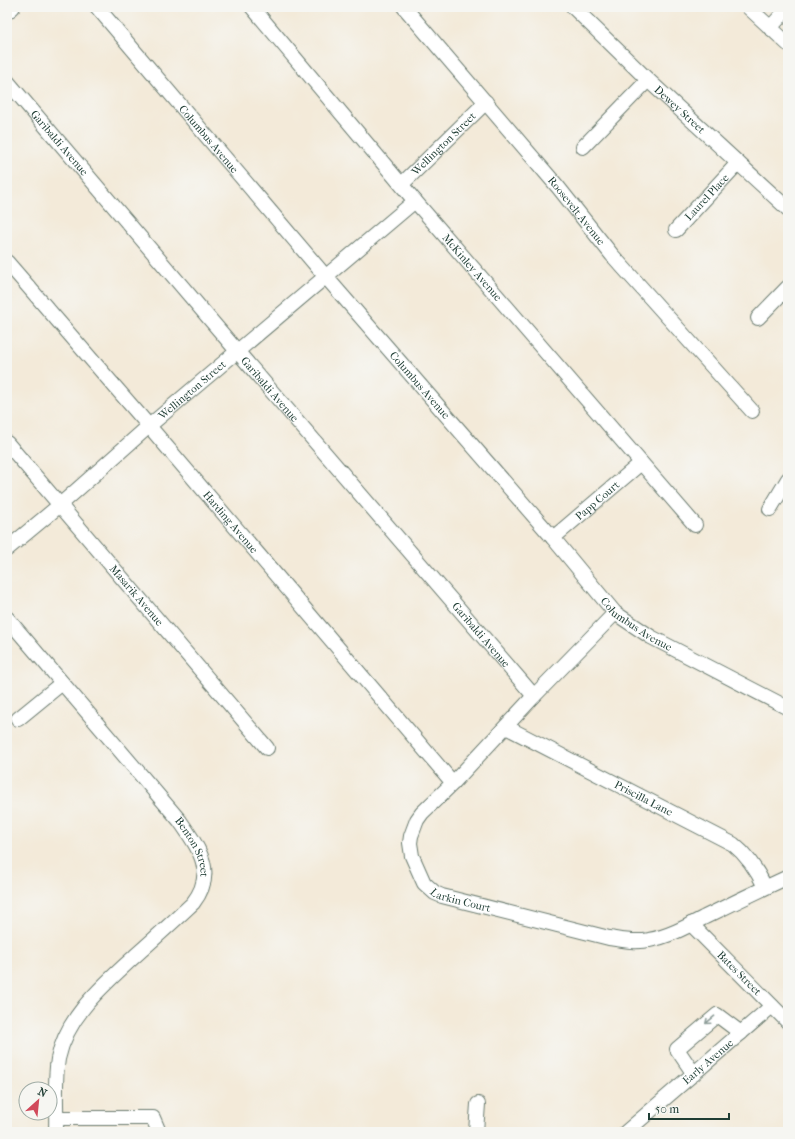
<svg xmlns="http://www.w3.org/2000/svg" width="795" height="1139" font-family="'IM FELL French Canon',serif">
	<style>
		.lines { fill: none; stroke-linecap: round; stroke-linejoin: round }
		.minor-casing { stroke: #697a6e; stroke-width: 16 }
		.minor { stroke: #fff; stroke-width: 14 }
		.oneway { stroke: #8f9e9a }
		.labels { text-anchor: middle; stroke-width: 4; stroke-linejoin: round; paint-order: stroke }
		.street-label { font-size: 11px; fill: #1f3d34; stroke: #f6f6f2 }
	</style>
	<rect width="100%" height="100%" fill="#f6f6f2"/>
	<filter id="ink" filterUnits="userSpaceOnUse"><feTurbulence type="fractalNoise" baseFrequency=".025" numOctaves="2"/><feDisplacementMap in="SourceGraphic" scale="8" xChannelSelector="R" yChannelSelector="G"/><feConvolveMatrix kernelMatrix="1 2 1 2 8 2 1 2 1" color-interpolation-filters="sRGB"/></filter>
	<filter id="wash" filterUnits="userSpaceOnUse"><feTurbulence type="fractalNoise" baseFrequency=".012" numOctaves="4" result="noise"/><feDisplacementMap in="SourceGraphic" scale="16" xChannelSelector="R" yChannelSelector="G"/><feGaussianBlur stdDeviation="0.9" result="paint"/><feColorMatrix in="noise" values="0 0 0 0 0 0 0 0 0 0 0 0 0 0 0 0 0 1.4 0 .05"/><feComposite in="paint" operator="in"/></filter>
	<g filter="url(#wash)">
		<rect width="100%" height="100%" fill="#f3ead9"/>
	</g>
	<g filter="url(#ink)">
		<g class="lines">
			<!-- minor casing -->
			<g class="minor-casing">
				<g id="minor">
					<path id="s1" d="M 97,7 L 326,277 L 553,538 L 615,613 L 651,637 L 788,708"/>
					<path id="s2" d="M 252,7 L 415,201 L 695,525"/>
					<path id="s3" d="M 404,7 L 558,187 L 612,255 L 752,411"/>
					<path id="s4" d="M 573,7 L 648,80 L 788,209"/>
					<path d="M 748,7 L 788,44"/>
					<path d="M 7,12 L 13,7"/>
					<path d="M 770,28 L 788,8"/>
					<path id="s5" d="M 7,81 L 237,351 L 534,696"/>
					<path d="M 583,147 L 648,80"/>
					<path id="s6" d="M 402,184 L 486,102"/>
					<path id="s7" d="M 676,230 L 738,163"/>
					<path id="s8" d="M 7,262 L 149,426 L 453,783"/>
					<path d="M 758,318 L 788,287"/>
					<path id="s9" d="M 7,443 L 267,748"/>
					<path d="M 770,509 L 788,479"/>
					<path id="s10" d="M 553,538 L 641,463"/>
					<path id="s11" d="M 7,549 L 60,505 L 149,426 L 415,201"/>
					<path id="s12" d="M 615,613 L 534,696 L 453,783 L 422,813 L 417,820 L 411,836 L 410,843 L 412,856 L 424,883 L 435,893 L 442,896 L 609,938 C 622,940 635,943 649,940 C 668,937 688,926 705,917 C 733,903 760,890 788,877"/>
					<path id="s13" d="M 7,618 L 180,821 C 199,849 217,872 193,903 C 174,921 154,939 135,956 C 104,985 67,1015 58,1059 C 54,1083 57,1108 56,1132"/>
					<path d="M 18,719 L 62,683"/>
					<path id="s14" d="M 506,727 L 733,844 C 748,856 757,870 765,887"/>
					<path id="s15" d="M 691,924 L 788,1022"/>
					<path d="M 694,1074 L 677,1049 L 717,1015 L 741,1033"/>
					<path d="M 57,1118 L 153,1118 L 159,1132"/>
					<path d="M 476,1132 L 478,1104"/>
					<path id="s16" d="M 626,1132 L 772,1006"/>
				</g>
			</g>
			<!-- minor -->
			<use href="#minor" class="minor"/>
		</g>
		<!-- one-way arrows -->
		<defs><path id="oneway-shaft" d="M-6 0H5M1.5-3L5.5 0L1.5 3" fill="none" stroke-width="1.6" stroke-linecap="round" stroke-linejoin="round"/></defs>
		<use class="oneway" href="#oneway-shaft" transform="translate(710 1020) rotate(140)"/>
	</g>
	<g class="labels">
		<!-- street labels -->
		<g class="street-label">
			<text dy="4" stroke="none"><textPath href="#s4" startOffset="148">Dewey Street</textPath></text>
			<text dy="4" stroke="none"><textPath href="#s1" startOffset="173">Columbus Avenue</textPath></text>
			<text dy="4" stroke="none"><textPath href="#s5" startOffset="81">Garibaldi Avenue</textPath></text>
			<text dy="4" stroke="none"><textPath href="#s6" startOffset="58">Wellington Street</textPath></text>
			<text dy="4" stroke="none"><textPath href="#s7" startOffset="45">Laurel Place</textPath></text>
			<text dy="4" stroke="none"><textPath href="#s3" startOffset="267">Roosevelt Avenue</textPath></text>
			<text dy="4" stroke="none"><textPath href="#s2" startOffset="341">McKinley Avenue</textPath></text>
			<text dy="4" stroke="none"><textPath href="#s1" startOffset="497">Columbus Avenue</textPath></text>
			<text dy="4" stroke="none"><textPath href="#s5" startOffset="405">Garibaldi Avenue</textPath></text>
			<text dy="4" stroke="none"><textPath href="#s11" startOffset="244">Wellington Street</textPath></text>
			<text dy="4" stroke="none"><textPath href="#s10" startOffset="58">Papp Court</textPath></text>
			<text dy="4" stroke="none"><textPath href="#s8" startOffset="343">Harding Avenue</textPath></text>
			<text dy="4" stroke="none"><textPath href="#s9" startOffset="200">Masarik Avenue</textPath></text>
			<text dy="4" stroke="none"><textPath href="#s1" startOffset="821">Columbus Avenue</textPath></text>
			<text dy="4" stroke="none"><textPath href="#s5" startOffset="729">Garibaldi Avenue</textPath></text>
			<text dy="4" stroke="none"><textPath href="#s14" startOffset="155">Priscilla Lane</textPath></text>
			<text dy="4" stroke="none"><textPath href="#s13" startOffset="296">Benton Street</textPath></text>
			<text dy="4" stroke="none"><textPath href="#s12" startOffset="395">Larkin Court</textPath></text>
			<text dy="4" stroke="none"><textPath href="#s15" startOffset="69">Bates Street</textPath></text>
			<text dy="4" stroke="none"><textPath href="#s16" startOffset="108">Early Avenue</textPath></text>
		</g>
	</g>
	<!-- margin -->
	<rect width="795" height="1139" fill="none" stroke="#f6f6f2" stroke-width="24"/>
	<!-- north arrow -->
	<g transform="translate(38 1101) rotate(27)"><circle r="19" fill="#f6f6f2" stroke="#a0aca6"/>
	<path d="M0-3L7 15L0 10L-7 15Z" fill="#d1495b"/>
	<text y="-6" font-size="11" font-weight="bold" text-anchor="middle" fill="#1f3d34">N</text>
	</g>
	<!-- scale -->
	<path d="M649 1113v6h80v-6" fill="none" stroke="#1f3d34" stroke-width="2"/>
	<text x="655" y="1113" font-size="12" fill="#1f3d34" stroke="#f6f6f2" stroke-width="3" paint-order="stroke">50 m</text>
</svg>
